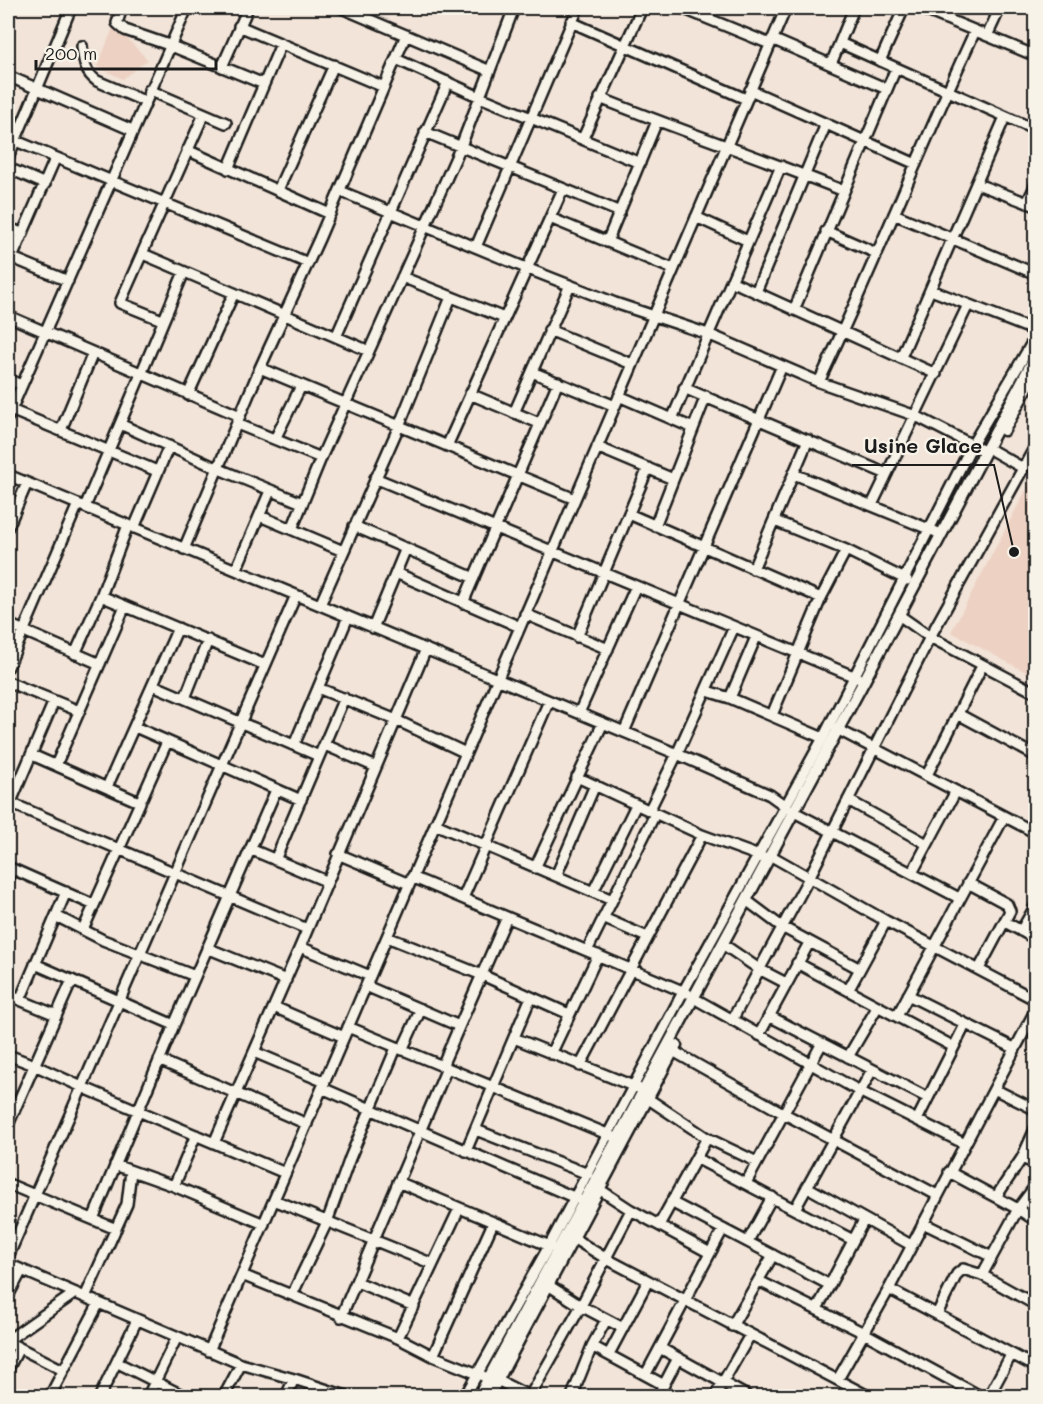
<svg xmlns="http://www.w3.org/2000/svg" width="1043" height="1404" font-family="Mali,sans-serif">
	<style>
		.built { fill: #edd2c4 }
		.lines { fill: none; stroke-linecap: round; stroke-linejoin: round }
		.minor-casing { stroke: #1c1c1c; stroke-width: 14 }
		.major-casing { stroke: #1c1c1c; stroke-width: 15 }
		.minor { stroke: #f7f3e8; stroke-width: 9 }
		.major { stroke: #f7f3e8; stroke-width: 10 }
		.leader { fill: none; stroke: #1c1c1c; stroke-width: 2 }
		.callout-dot { fill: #1c1c1c; stroke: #f7f3e8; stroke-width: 2 }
		.callout-label { font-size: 20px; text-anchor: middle; font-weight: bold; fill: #1c1c1c; stroke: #f7f3e8; stroke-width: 4.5; stroke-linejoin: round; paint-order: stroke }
	</style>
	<rect width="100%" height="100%" fill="#f2e4d8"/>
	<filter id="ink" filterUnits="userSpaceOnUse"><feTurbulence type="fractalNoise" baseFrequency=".0167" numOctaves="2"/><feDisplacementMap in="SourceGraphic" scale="12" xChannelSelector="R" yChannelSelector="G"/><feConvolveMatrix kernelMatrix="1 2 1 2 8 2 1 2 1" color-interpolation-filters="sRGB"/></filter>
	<g filter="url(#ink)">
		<!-- built -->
		<path class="built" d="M 114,25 L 148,60 L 123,79 L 97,67 Z
			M 1035,473 L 1035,677 L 951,632 Z"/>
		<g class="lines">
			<!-- minor casing -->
			<g class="minor-casing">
				<path id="minor" d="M 122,8 L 117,23 L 125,30 L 169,45 L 264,84
					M 342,8 L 490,71
					M 682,8 L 770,44
					M 920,8 L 1036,56
					M 571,22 L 746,99
					M 239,26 L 384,87
					M 987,36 L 1000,8
					M 772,39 L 887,89
					M 840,43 L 1036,130
					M 82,46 C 84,61 84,72 97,81 L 144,101
					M 396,59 L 480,97 L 640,163
					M 880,61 L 904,8
					M 831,64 L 854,8
					M 222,67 L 248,8
					M 8,76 L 132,130
					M 149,90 L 226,123
					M 750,90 L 916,164
					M 600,98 C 681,131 763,158 844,191
					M 425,132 L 620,212
					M 583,138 L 642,8
					M 16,141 L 308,263
					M 187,150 L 330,214
					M 8,158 L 71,8
					M 8,168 L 45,184
					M 228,169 L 281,44
					M 977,184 L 1036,206
					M 278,190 L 334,65
					M 340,191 L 526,268 L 615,303 L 708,334 L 819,382 L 916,416 L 984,451
					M 1027,203 L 1036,184
					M 894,214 L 1036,274
					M 696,217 L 748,241
					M 550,218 L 673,269
					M 8,227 L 23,234
					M 826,231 L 876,253
					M 607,242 L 657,121
					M 476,247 L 578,8
					M 143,254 L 369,351
					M 8,256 L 68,281
					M 12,258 L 55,159
					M 402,277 L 504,318
					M 731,281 L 936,374
					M 931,290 L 1036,331
					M 756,292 L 826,124
					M 794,310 L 896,68
					M 8,316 L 240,416
					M 162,320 L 120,303 L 204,114
					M 549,330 L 632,364
					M 336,337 L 448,82
					M 901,357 L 1005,117
					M 260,368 L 575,499
					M 532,372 L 615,406
					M 8,379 L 21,385
					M 819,382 C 874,266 921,147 975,31
					M 684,388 L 887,474
					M 470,394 L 539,423
					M 188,395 L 234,293
					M 619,396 L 693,428
					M 11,410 L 157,471
					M 514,413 L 570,285
					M 8,417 L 187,8
					M 672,419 L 781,166
					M 120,424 L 219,469 L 302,503
					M 237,424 L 321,458
					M 61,430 L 93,353
					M 275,439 L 301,386
					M 447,446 L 563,189
					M 597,447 L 673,479
					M 993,451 L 1023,468
					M 794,474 L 941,534
					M 8,475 L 677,754 L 770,795 L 791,810
					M 375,478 L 858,678
					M 872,505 L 968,305
					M 85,507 L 184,272
					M 629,514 L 821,598
					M 260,516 L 343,551
					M 775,521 L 846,550 L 907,580
					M 354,526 L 474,578
					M 655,526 L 706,396
					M 8,527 L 27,483
					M 134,528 L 169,446
					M 292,529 L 321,458 L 461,146 L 514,8
					M 184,549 L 260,368 L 319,239 L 406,35
					M 753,569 L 808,440
					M 236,570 L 270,491
					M 396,573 L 520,627
					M 101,596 L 265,665
					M 463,603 L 558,382
					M 320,605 L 399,426 L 451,297
					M 525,614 L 608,649
					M 903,618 L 930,637 L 1036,693
					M 8,624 L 100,664
					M 373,628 L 406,548
					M 577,637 L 648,468
					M 75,654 L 101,596 L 128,525
					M 8,667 L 78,504
					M 8,682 L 79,711
					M 153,685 L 319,756
					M 318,688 L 396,720 L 466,753
					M 707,691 L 730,698 L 823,738
					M 185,698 L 208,640
					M 730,698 L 756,637
					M 579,713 L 636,586
					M 958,714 L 1036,756
					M 772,715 L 821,598 L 846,550
					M 135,727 L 301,800
					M 837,729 L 1036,833
					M 624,732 L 782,366
					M 294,745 L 348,617
					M 325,745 L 376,767
					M 32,755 L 139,802
					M 56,765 L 125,606
					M 927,775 L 982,666
					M 577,777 L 702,835 L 762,857
					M 107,787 L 178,628
					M 848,800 L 927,844
					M 8,802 L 307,929
					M 8,809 L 54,701
					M 649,811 L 677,754 L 734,627
					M 798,814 L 959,898
					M 435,824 L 612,900
					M 250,849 L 326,881
					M 338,854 L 409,884
					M 775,858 L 886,921 L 1036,1000
					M 275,860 L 344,698
					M 8,867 L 94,905
					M 535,868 L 603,723
					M 912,873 L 956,791
					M 556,876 L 595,785
					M 412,877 L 687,993
					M 8,880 L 12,869
					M 968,883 L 1007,904 L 1010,911 L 979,969
					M 593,892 L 636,805
					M 463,898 L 549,701
					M 750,903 L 782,927 L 860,969
					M 56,916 L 103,940 L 195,976
					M 603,918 L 647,937
					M 1005,922 L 1036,939
					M 83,930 L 167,742
					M 1021,931 L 1036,905
					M 387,937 L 482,975 L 569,1014
					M 300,947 L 370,976
					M 727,947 L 759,969 L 786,983
					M 207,948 L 286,980
					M 587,951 L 655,814
					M 797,963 L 954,1047
					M 35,964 L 174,1025
					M 366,986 L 459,1026
					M 849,989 L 886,921
					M 8,995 L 56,1015
					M 908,995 L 1014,1048
					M 20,1000 L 66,892
					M 699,1001 L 861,1092 L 965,1144
					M 274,1007 L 344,1037
					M 769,1016 L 928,1098
					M 897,1016 L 1004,817
					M 732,1020 L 810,876 L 930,637 L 1036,445
					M 348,1027 L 612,1136
					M 759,1035 L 809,943
					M 514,1038 L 638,1088
					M 402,1050 L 421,1009
					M 673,1051 L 783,1113 L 937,1195
					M 254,1052 L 325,1082
					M 551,1054 L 598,955
					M 8,1055 L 34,1065 L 82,1087 L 285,1173
					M 848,1057 L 878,1006
					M 159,1060 L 307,1124
					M 442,1066 L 507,917
					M 580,1066 L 702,835
					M 322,1088 L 578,1199
					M 994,1089 L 1036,1110
					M 647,1098 L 707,1138 L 757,1162
					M 917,1120 L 965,1025
					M 8,1125 L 72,980
					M 476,1130 L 588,1174
					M 214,1143 L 300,947 L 426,649
					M 466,1151 L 531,997
					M 696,1158 L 853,1240
					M 1022,1158 L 1036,1164
					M 115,1165 L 174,1186 L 264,1224
					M 949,1172 L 1018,1209 L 1036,1221
					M 398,1182 L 552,1247
					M 746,1183 L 822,1043
					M 8,1184 L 116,1229
					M 174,1186 L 196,1135
					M 807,1187 L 911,1245
					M 599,1189 L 631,1210 L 710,1253
					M 996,1197 L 1022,1158 L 1036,1127
					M 274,1200 L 433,1264
					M 671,1202 L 830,1285
					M 795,1209 L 872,1070
					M 93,1219 L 174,1025 L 276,790
					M 923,1223 L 992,1257
					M 659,1225 L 707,1138
					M 573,1238 L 605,1258 L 868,1396
					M 748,1241 L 772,1197
					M 8,1257 L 296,595
					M 8,1264 L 241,1364 L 294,1379 L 346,1396
					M 242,1275 L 398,1338 L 433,1356 L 483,1376
					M 982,1275 L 1018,1209 L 1036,1185
					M 759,1281 L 864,1333 L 980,1396
					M 357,1282 L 414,1306
					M 548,1285 L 581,1306 L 623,1328
					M 889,1289 L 1036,1367
					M 292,1295 L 327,1222 L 350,1158 L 396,1048
					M 8,1296 L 22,1270
					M 85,1297 L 127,1204 L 131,1171
					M 817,1309 L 864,1220
					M 937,1314 L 957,1274 L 963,1269 L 982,1275 L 1036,1305
					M 341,1317 L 447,1068
					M 732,1326 L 773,1255
					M 398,1338 L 459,1209
					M 8,1340 L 75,1293
					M 8,1342 L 63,1370
					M 592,1346 L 664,1385
					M 660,1348 L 747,1396
					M 209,1351 L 786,8
					M 609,1354 L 648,1281
					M 433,1356 L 493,1223
					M 118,1363 L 184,1396
					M 8,1369 L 19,1348
					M 646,1374 L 723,1229
					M 838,1379 L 889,1289 L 1036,1009
					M 497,1380 L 529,1396
					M 50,1396 L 99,1303
					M 100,1396 L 137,1320
					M 148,1396 L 177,1337
					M 224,1396 L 241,1364
					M 286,1396 L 294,1379
					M 465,1396 L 549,1246 L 683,992 L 823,738 L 972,445 L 1036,336
					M 530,1396 L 581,1306 L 631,1210
					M 572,1396 L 592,1346 L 606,1320
					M 658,1396 L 678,1358
					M 715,1396 L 750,1335
					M 989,1396 L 1011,1355"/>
			</g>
			<!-- major casing -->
			<g class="major-casing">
				<path id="major" d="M 1004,430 L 1036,371
					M 479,1396 L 864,681 L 1036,355
					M 489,1396 L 676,1045"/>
			</g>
			<!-- minor -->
			<use href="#minor" class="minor"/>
			<!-- major -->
			<use href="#major" class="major"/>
		</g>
	</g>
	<!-- callouts -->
	<path class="leader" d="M1014 552L994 465H852"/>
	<circle class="callout-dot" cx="1014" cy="552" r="6"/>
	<g class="callout-label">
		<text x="923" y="453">Usine Glace</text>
	</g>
	<!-- margin -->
	<rect width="1043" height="1404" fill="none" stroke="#f7f3e8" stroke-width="30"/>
	<rect x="15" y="15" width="1013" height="1374" fill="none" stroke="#1c1c1c" stroke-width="2" filter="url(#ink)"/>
	<!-- scale -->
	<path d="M36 60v9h180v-9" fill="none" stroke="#1c1c1c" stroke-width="3"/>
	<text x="45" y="60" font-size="18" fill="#1c1c1c" stroke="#f7f3e8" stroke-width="4.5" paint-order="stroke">200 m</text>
</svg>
